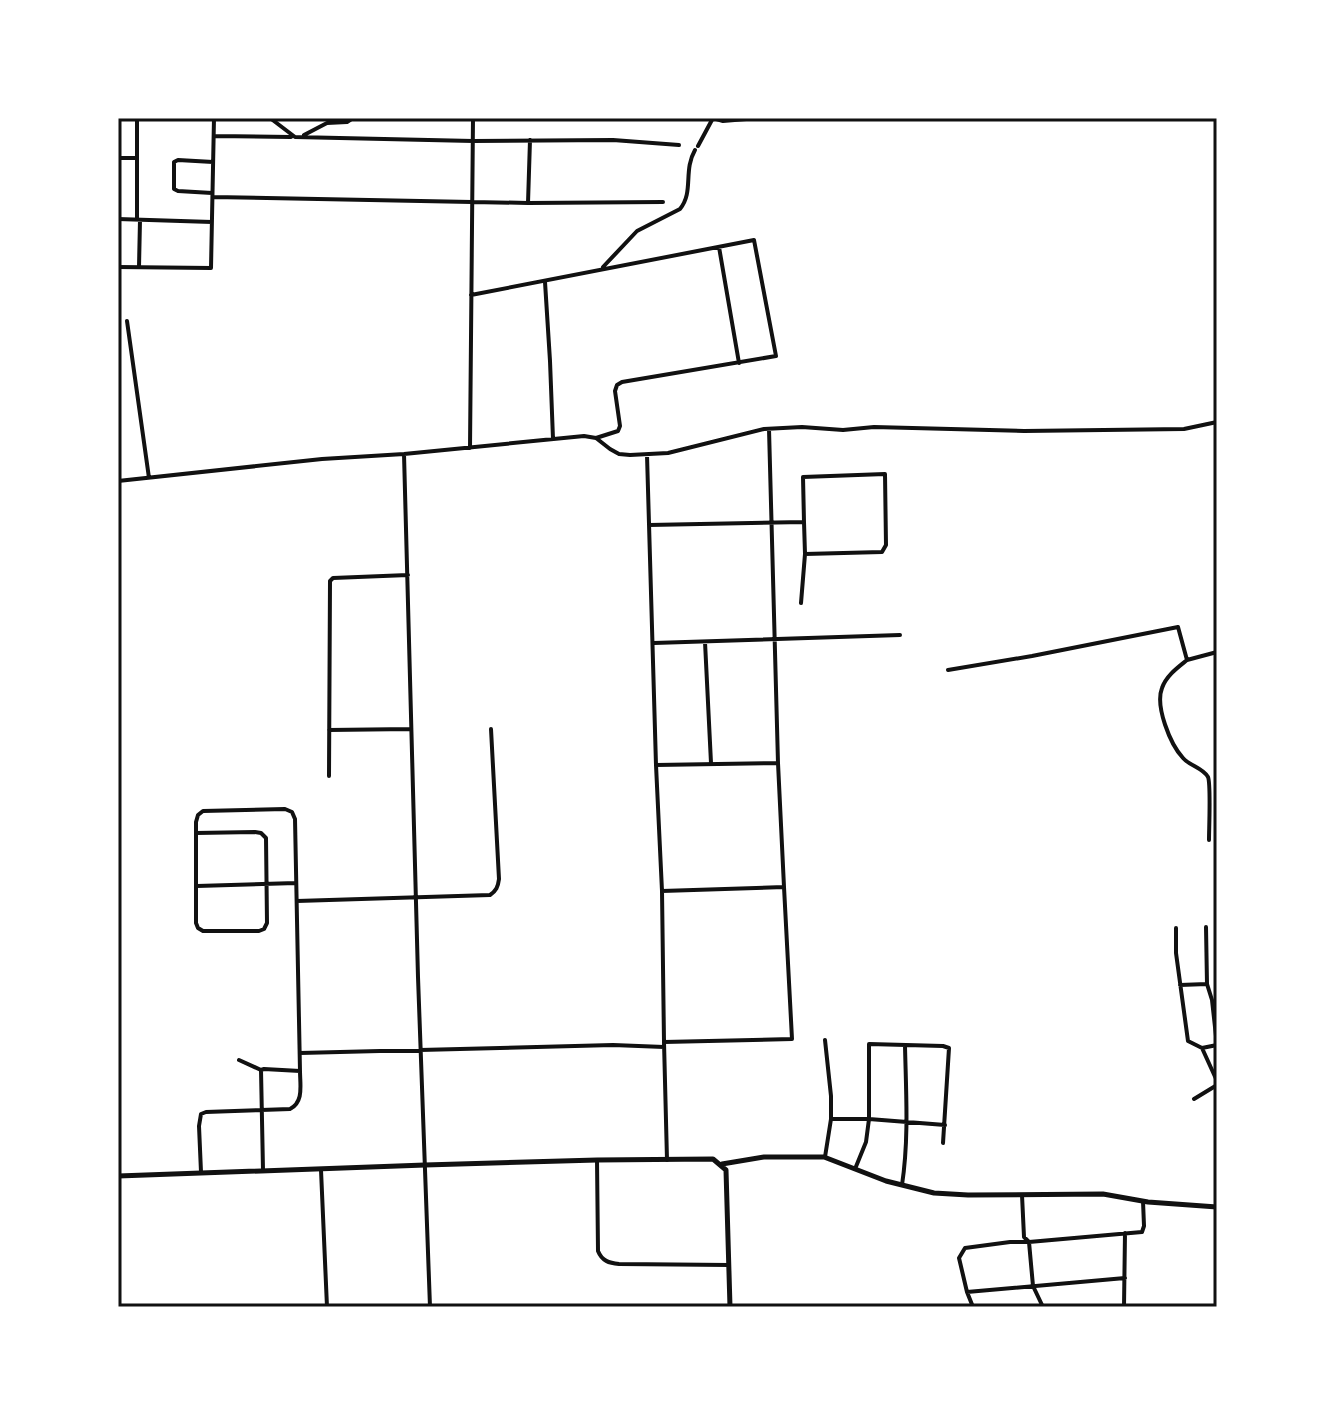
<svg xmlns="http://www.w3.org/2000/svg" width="1335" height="1425" font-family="Commissioner,sans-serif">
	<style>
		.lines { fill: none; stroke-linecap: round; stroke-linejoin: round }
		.minor { stroke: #111; stroke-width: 4 }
		.tertiary { stroke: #111; stroke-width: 5 }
		.neatline { fill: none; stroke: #111; stroke-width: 3 }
	</style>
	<rect width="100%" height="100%" fill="#fff"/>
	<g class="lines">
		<!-- minor -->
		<path class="minor" d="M 270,118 L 295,137 L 473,141 L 613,140 L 679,145
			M 713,118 L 723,121 L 758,118
			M 304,135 L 327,123 L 347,122 L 353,118
			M 214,136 L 291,137
			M 698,146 L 713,118
			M 118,158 L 137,158 L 137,220
			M 137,158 L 137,118
			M 212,193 L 178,191 L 174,189 L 174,162 L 178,160 L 213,162
			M 213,197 L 528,203 L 663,202
			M 528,203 L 530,140
			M 118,219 L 212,222
			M 719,247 L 739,363
			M 118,267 L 211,268 L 214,118
			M 139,267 L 140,220
			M 603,267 L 637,231 L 680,209 C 694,192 683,171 695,150
			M 545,282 L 550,361 L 553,439
			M 471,295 L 754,240 L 776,356 L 622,382 L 617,385 L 615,391 L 620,426 L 618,431 L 596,438
			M 127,321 L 149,478
			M 470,448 L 473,118
			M 404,454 L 418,977 L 430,1307
			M 647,455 L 656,765
			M 118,481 L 322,459 L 404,454 L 584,436 L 596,438 L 610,449 L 619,454 L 630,455 L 668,453 L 764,429 L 802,427 L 843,430 L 874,427 L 1024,431 L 1184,429 L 1217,422
			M 649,525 L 804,522 L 803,477 L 885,474 L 886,545 L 882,552 L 805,554
			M 801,603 L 805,554 L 804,522
			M 705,642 L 711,763
			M 654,643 L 900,635
			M 1187,660 C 1177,668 1166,676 1162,688 C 1155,706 1170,744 1183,758 C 1190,766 1203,768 1208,777 C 1211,784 1209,829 1209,840
			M 948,670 L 1032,656 L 1178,627 L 1187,660 L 1217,652
			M 329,730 L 411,729
			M 329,776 L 330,581 L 333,578 L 408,575
			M 196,833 L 255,832 L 261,833 L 266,838 L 267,923 L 264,929 L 259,931 L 203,931 L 198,928 L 196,923 L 196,822 L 198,815 L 203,811 L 285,809 L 292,812 L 295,819 L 300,1071 C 300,1085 304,1102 290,1109 L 206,1112 L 201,1114 L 199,1126 L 201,1172
			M 197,886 L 296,883
			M 662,891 L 656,765 L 778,763
			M 297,901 L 490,895 C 496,891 498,887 499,879 L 491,729
			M 1176,928 L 1176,953 L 1188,1041 L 1202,1048 L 1217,1081
			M 1180,985 L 1207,984
			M 664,1042 L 662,891 L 784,887 L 778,763 L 769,429
			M 1202,1048 L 1217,1045 L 1212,1000 L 1207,984 L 1206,927
			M 300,1053 L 613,1045 L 664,1047
			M 239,1060 L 261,1070
			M 1194,1099 L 1217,1085
			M 831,1119 L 869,1119 L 945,1125
			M 825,1157 L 831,1119 L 831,1096 L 825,1040
			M 597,1160 L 598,1251 C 602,1261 609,1263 619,1264 L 729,1265
			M 667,1160 L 664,1042 L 792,1039 L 784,887
			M 855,1169 L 866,1142 L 869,1119 L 869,1044 L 943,1046 L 949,1048 L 943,1143
			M 263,1170 L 261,1070 L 264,1069 L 300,1071
			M 321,1170 L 327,1307
			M 902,1185 C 909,1139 906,1092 905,1046
			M 1022,1195 L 1024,1237 L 1029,1242 L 1033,1286 L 1043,1307
			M 967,1292 L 1125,1278
			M 973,1307 L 967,1292 L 959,1258 L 965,1248 L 1010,1242 L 1029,1242 L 1142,1232 L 1144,1226 L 1143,1201
			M 1124,1307 L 1125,1233"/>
		<!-- tertiary -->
		<path class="tertiary" d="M 722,1164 L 764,1157 L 824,1157 L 886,1181 L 934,1193 L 968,1195 L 1103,1194 L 1148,1202 L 1217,1207
			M 118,1176 L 425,1165 L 597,1160 L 713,1159 L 726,1170 L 730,1307"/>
	</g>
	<!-- border -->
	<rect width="1335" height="1425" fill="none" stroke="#ffffff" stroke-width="240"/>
	<rect x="120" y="120" width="1095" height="1185" class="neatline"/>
</svg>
